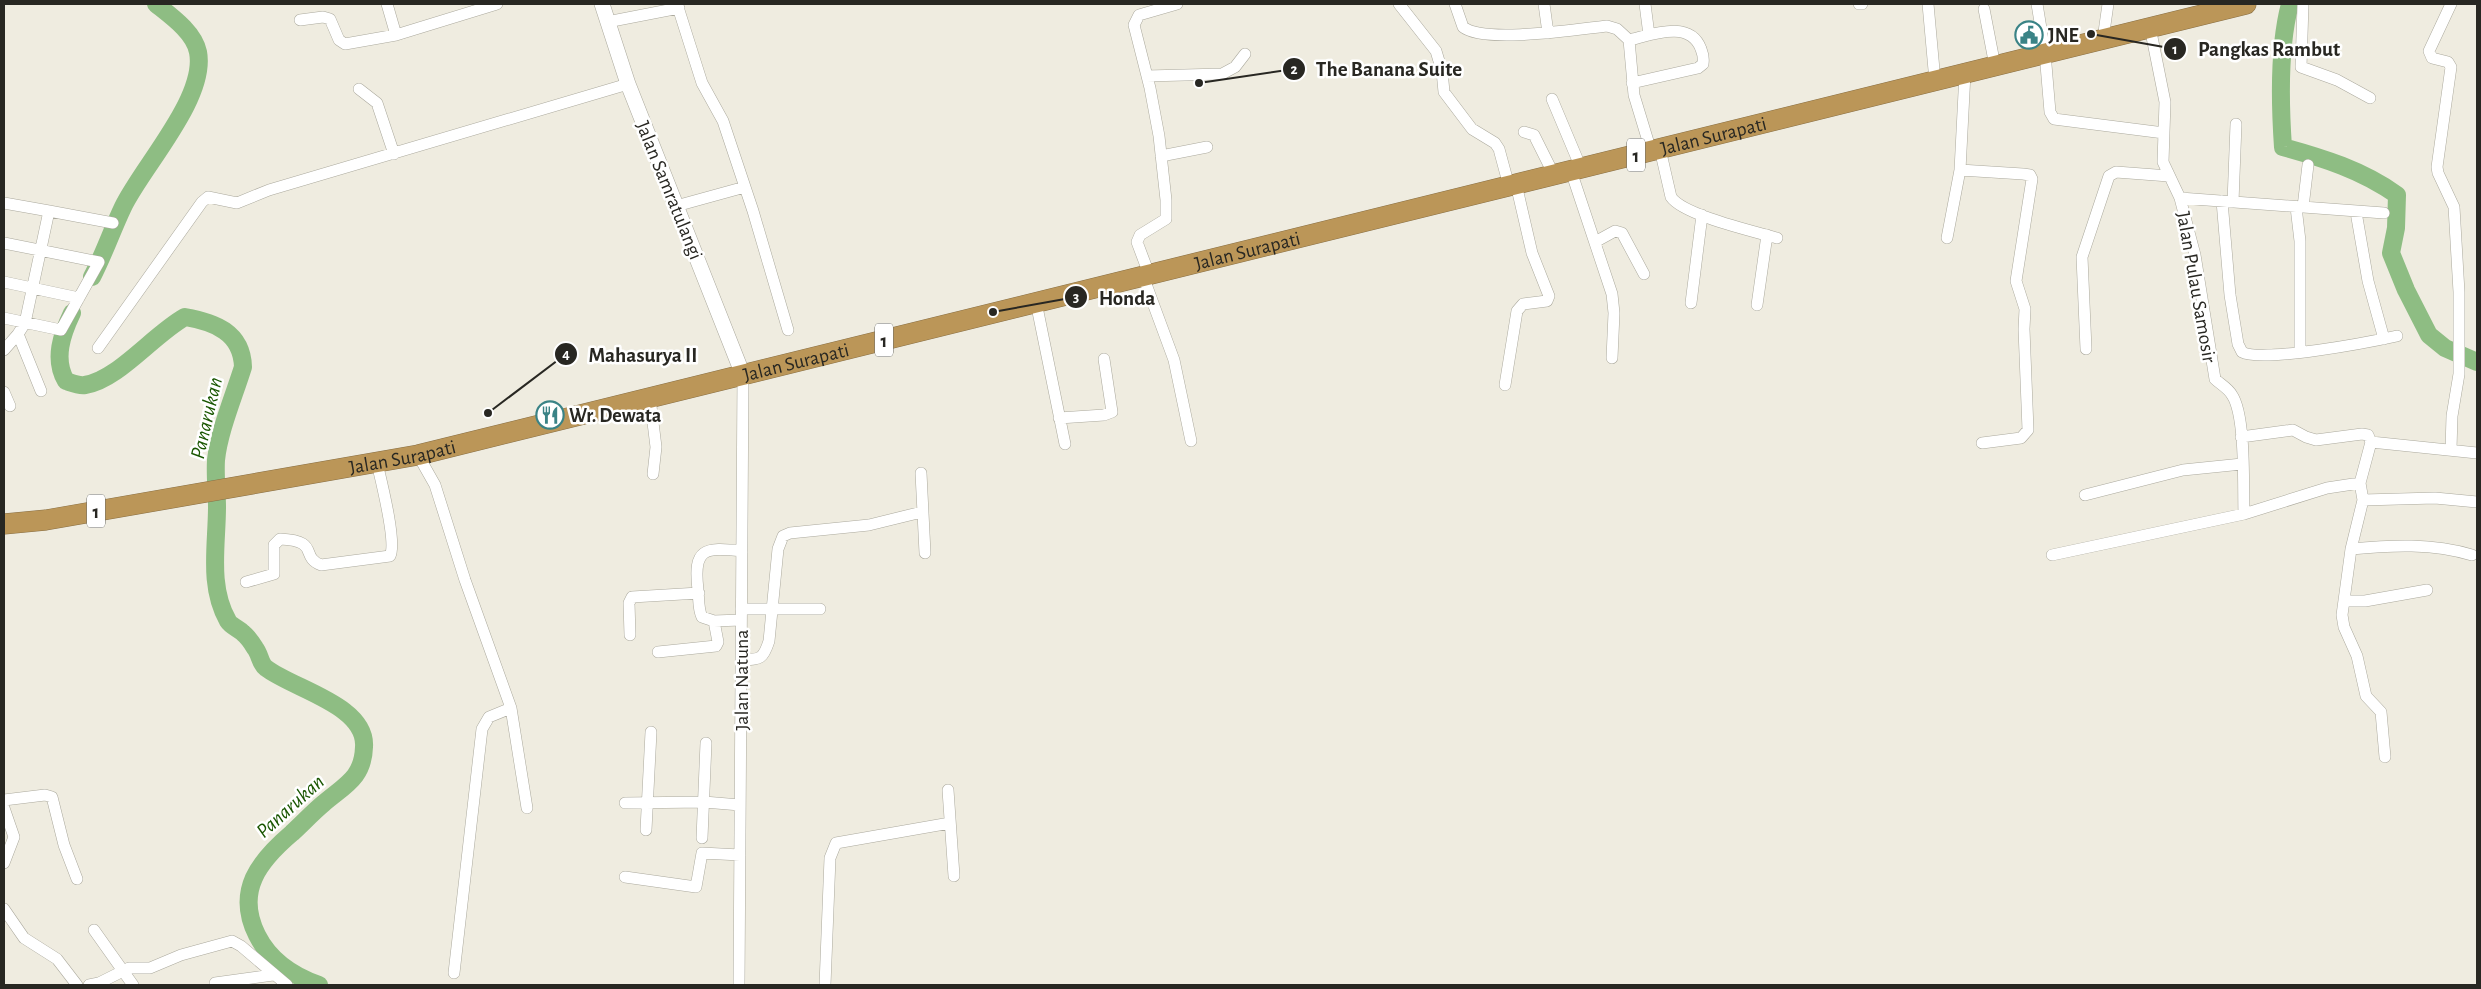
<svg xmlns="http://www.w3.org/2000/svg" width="2481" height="989" font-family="'Alegreya Sans',sans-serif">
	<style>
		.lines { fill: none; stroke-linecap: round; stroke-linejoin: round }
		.river { stroke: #8ebd83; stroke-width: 18 }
		.street-casing { stroke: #aba99d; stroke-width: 12 }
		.secondary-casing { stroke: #aba99d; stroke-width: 16 }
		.highway-casing { stroke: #886f45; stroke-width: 21 }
		.street { stroke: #fff; stroke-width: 11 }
		.secondary { stroke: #fff; stroke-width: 15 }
		.highway { stroke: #bb9658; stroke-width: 20 }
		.labels { text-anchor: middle; stroke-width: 5; stroke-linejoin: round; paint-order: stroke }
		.shield { fill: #fff; stroke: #686864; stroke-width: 1 }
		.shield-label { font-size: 19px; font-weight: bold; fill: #282722 }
		.poi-label { font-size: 20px; font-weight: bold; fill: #282722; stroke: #fff; text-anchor: start }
		.street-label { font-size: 20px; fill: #282722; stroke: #fff }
		.water-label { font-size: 21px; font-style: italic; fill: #195601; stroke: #fff }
		.leader { fill: none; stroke: #282722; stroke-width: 2 }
		.callout-dot { fill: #282722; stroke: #fff; stroke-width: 2 }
		.mark-label { font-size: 15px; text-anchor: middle; font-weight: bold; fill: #fff }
		.callout-label { font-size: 21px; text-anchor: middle; font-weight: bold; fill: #282722; stroke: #fff; stroke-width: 5; stroke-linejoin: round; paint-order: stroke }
	</style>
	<rect width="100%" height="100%" fill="#efece0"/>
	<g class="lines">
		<!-- river -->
		<path class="river" d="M 2290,4 C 2279,45 2280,104 2283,147 C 2323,158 2362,170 2397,195 L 2396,228 L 2391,253 L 2406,290 L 2429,335 L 2445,348 L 2477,362
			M 92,277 C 104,254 112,230 123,207 C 142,167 207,98 198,52 C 194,32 171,16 156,4
			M 72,313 C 62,334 53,359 66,381 C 72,383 79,386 85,385 C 118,380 154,334 185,317 C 214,322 242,332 243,367 C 234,396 219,431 216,460 C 215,476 217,492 217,507 C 217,545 208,586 228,621 C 231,626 239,629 243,633 C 248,637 252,643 255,648 C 260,654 260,664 266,668 C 293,689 367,705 364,747 C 363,778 345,785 324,803 C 313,812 303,823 292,833 C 259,861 235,891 257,935 C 270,961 293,976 319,985"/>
		<!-- street casing -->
		<g class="street-casing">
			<path id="street" d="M 387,4 L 396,35
				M 677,4 L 702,83 L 723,121 L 753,211 L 788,330
				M 1399,4 L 1436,51 L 1442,71 L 1444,92 L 1472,129 L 1495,143 L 1499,149 L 1509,186
				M 1455,4 L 1463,27 C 1484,44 1579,29 1607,26 L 1617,29 L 1629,40
				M 1544,4 L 1548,33
				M 1645,4 L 1649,35
				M 1859,4 L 1862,4
				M 1928,4 L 1935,81
				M 2037,4 L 2045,53 L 2050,112 L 2054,119 L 2164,133
				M 2303,4 L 2301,67 L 2337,80 L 2370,98
				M 1984,9 L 1995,66
				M 300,20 L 323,17 L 330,19 L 339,40 L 345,44 L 396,35 L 497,4
				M 607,22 L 679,8
				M 2150,27 L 2165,102 L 2163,162 L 2180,198 L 2195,255 L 2215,379 C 2220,384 2228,388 2232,395 C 2246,416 2243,486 2244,514
				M 2103,39 L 2108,4
				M 1629,40 C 1651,35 1690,19 1701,49 C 1703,54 1704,58 1703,64 L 1698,68 L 1632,83
				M 1629,40 L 1634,95 L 1651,151
				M 1147,76 L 1222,74 L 1235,67 L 1245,54
				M 359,89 L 377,103 L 394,154
				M 1552,99 L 1581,168
				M 1524,132 L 1534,135 L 1554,175
				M 1660,149 L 1671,197 C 1683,215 1753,231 1777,238
				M 1161,156 L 1207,147
				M 1960,170 L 2023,174 L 2030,175 L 2032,179 L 2016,281 L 2025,309 L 2024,329 L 2028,430 L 2021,438 L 1982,443
				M 1571,171 L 1612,294 L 1614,313 L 1612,358
				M 2180,198 L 2384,213
				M 2222,201 L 2230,295 L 2238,344 L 2242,352 C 2262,363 2370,342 2397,336
				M 2233,202 L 2236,124
				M 4,203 L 49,211 L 25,323 L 18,334
				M 676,206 L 745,187
				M 2296,207 L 2300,241 L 2300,351
				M 2303,207 L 2308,165
				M 49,211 L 113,223
				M 2356,212 L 2368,281 L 2384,339
				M 1947,238 L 1960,170 L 1965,73
				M 1595,242 L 1615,231 L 1622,233 L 1644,274
				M 4,243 L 99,262 L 61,330 L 4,318
				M 1149,274 L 1137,242 L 1140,235 L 1166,219 L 1166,200 L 1159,136 L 1150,88 L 1134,25 L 1139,15 L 1177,4
				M 1143,276 L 1174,360 L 1191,441
				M 4,282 L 79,298
				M 1036,302 L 1065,444
				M 1691,303 L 1702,215
				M 1757,305 L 1767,235
				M 98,348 L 202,202 L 208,197 L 237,203 L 269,190 L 628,84
				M 2086,349 L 2082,257 L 2109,176 L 2116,172 L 2169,176
				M 4,350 L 18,334 L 41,391
				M 1505,385 L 1517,311 L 1523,304 L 1547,301 L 1549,296 L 1532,253 L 1516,184
				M 4,392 L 10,406
				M 650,398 L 656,447 L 653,474
				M 1059,418 L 1104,415 L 1112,412 L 1104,359
				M 2241,437 L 2293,430 L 2306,437 L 2316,440 L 2362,434 L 2368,435 L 2371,442 L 2477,453
				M 2371,442 L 2360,483 L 2363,500 L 2351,549 L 2342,615 L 2344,627 L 2357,656 L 2366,696 L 2381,712 L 2385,757
				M 2451,449 L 2452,416 L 2459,374 L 2459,292 L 2454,207 L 2438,173 L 2437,167 L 2451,67 L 2448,62 L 2432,58 L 2429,51 L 2451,4
				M 418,455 L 435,485 L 465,580 L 511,708 L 527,808
				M 921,473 L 925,553
				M 2085,495 L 2183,470 L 2242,464
				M 2363,500 L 2435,498 L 2477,502
				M 2351,549 C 2392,545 2432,543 2472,555
				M 2052,555 L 2244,514 L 2327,488 L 2360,483
				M 246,582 L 274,574 L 274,545 L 280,539 C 321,541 299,556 321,565 L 390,556 C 397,543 381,480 377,463
				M 2344,601 L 2365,601 L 2427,590
				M 741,609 L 820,609
				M 741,620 L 714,621 L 702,617 C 698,609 699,599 698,590 C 693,548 704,547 742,551
				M 630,635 L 629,603 L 632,597 L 699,593
				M 658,652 L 716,646 L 718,642 L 714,621
				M 741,660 C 760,659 763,660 769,641 L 778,549 L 783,536 L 790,533 L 869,525 L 922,512
				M 948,790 L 954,876
				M 4,800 L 45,795 L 52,797 L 64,845 L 77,879
				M 625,803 L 704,802 L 740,805
				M 4,808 L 14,837 L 4,863
				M 646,830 L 651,732
				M 702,838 L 706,743
				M 625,877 L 696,887 L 702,853 L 740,855
				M 4,909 L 24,938 L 57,959 L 77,985
				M 94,930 L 133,985
				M 454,973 L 482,729 L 489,717 L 511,708
				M 215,983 L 273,975
				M 89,985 L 99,983 L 129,968 L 150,968 L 181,955 L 232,941 L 241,946 L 287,985
				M 739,985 L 743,375
				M 825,985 L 830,858 L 836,843 L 950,823"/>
		</g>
		<!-- secondary casing -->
		<g class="secondary-casing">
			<path id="secondary" d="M 602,4 L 628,84 L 743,375"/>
		</g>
		<!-- highway casing -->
		<g class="highway-casing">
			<g id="highway">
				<path id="s1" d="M 4,524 L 46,520 L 418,455 L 2246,4"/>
			</g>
		</g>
		<!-- street -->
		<use href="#street" class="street"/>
		<!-- secondary -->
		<use href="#secondary" class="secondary"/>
		<!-- highway -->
		<use href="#highway" class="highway"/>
	</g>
	<!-- icons -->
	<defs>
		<g id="civic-ring" transform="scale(1.4375)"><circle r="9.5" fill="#fff" stroke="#3a8386" stroke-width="1.5"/><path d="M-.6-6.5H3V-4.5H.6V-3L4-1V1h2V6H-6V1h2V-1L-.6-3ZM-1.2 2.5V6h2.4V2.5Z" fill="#3a8386"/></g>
		<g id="restaurant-ring" transform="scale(1.4375)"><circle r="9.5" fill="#fff" stroke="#3a8386" stroke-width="1.5"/><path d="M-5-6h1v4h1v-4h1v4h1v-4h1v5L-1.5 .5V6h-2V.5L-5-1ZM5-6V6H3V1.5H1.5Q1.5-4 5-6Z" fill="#3a8386"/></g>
	</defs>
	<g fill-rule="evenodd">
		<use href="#civic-ring" x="2029" y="35"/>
		<use href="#restaurant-ring" x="550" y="415"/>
	</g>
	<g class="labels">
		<!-- shield labels -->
		<g class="shield">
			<rect x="1627" y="138.5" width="18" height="33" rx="4"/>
			<rect x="875" y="323.5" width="18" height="33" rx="4"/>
			<rect x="87" y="494.5" width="18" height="33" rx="4"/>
		</g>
		<g class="shield-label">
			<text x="1636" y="162">1</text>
			<text x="884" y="347">1</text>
			<text x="96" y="518">1</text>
		</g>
		<!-- poi labels -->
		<g class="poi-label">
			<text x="2048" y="42">JNE</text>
			<text x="569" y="422">Wr. Dewata</text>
		</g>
		<!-- street labels -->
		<g class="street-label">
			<text dy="7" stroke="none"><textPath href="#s1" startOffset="1754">Jalan Surapati</textPath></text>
			<text transform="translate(670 190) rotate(68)" y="7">Jalan Samratulangi</text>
			<text dy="7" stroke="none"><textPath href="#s1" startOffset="1274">Jalan Surapati</textPath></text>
			<text transform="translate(2197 287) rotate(80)" y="7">Jalan Pulau Samosir</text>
			<text dy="7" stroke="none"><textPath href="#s1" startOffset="809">Jalan Surapati</textPath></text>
			<text dy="7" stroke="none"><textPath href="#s1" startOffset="404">Jalan Surapati</textPath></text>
			<text transform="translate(741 680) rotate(-90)" y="7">Jalan Natuna</text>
		</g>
		<!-- water labels -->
		<g class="water-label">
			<text transform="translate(206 418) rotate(-77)" y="7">Panarukan</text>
			<text transform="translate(290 806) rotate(-42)" y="7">Panarukan</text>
		</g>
	</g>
	<!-- callouts -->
	<path class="leader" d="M2091 34L2175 49M1199 83L1294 69M993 312L1076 297M488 413L566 354"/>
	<g class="callout-dot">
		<circle cx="2091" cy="34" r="5"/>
		<circle cx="1199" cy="83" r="5"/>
		<circle cx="993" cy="312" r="5"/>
		<circle cx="488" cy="413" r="5"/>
		<circle cx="2175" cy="49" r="12"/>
		<circle cx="1294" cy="69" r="12"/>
		<circle cx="1076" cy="297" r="12"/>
		<circle cx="566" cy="354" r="12"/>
	</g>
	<g class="mark-label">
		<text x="2175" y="54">1</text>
		<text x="1294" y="74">2</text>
		<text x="1076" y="302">3</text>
		<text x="566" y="359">4</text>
	</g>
	<g class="callout-label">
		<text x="2269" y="56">Pangkas Rambut</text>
		<text x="1389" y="76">The Banana Suite</text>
		<text x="1127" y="305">Honda</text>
		<text x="643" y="362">Mahasurya II</text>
	</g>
	<!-- border -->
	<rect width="2481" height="989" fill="none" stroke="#282722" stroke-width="10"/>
</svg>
